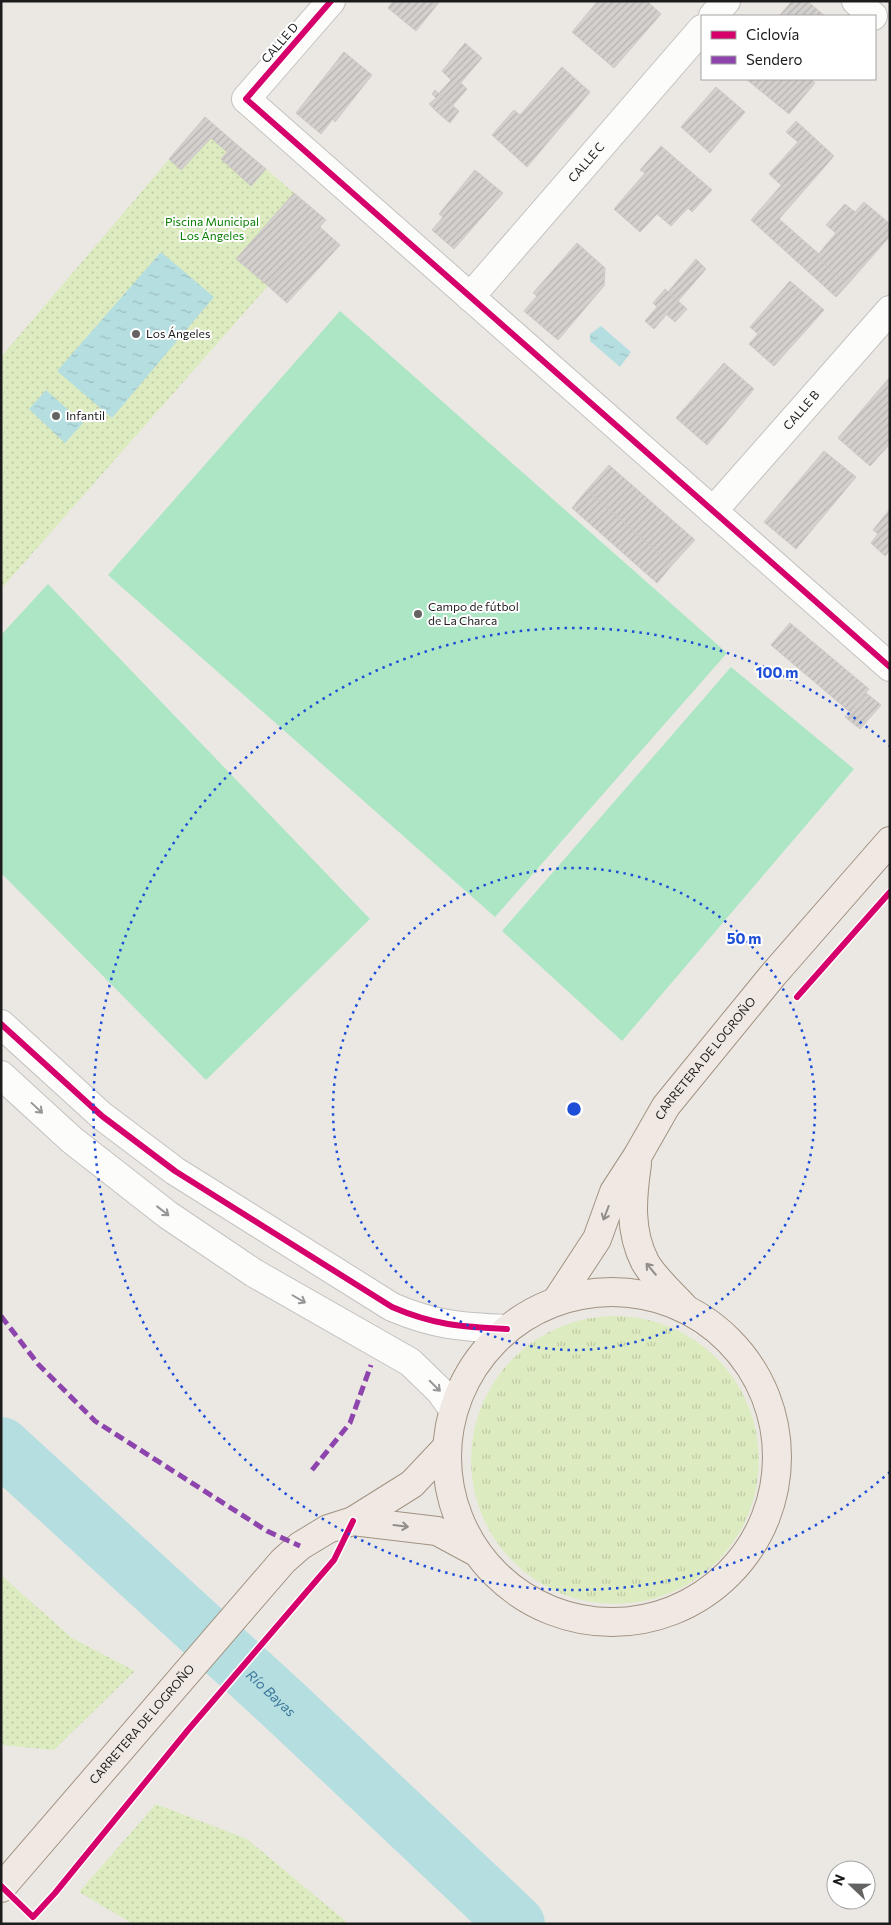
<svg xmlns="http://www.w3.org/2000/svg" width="891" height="1925" font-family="Commissioner,sans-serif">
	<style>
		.grass { fill: url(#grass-tufts) }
		.garden { fill: url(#garden-dots) }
		.pitch { fill: #ace6c5 }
		.water { fill: url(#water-ripples) }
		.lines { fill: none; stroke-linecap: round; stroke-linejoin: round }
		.river { stroke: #b5dee1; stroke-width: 58 }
		.building { fill: url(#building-hatch); stroke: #cec9c5 }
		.minor-casing { stroke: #c3c2c0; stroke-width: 30 }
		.major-casing { stroke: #a19281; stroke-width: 30 }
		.minor { stroke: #fcfcfb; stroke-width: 28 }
		.major { stroke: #f0e9e3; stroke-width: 28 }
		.quiet { stroke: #8e44ad; stroke-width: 5; stroke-dasharray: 10 5; stroke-linecap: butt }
		.cycleway-casing { stroke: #fff; stroke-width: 9 }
		.cycleway { stroke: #d6006c; stroke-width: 6 }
		.oneway { stroke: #979797 }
		.oneway2 { stroke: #918d89 }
		.ring { fill: none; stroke: #1d4ed8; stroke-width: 2.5; stroke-dasharray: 2.5 5 }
		.poi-dot { fill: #646362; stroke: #fff; stroke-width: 2 }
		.labels { text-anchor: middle; stroke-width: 4; stroke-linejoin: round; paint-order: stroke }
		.street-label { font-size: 12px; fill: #1c1c1c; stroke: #fff }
		.park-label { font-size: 12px; fill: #0b8004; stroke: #fff }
		.poi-label { font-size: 12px; fill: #1c1c1c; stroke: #fff; text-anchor: start }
		.water-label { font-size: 14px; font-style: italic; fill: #3c789a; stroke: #fff }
		.centre { fill: #1d4ed8; stroke: #fff; stroke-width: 2.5 }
		.ring-label { font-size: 15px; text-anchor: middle; font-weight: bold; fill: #1d4ed8; stroke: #fff; stroke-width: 4; stroke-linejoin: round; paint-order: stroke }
	</style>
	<defs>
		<pattern id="grass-tufts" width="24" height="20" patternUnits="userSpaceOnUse" patternTransform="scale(1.25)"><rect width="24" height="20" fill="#ddebc0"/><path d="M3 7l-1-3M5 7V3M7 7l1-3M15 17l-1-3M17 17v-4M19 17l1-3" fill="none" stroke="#bdc9a4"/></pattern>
		<pattern id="garden-dots" width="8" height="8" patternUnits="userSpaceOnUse" patternTransform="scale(1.25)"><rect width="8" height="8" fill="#ddebc0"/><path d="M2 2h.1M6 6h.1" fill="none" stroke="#bdc9a4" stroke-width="1.8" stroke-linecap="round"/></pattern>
		<pattern id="water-ripples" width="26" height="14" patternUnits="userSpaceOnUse" patternTransform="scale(1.25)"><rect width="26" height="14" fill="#b5dee1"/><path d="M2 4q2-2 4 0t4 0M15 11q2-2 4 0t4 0" fill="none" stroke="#9bbec0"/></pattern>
		<pattern id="building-hatch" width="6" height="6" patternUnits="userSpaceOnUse" patternTransform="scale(1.25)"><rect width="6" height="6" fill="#d3d0cd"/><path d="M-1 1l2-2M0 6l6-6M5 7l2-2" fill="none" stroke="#b5b2af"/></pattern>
	</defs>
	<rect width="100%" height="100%" fill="#ebe8e4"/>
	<!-- grass -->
	<path class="grass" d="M471 1460a144 144 0 1 1 288 0a144 144 0 1 1-288 0Z"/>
	<!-- garden -->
	<path class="garden" d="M 205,117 L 326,220 L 1,589 L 1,357 Z
		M 1,1575 L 72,1638 L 135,1671 L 54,1750 L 1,1745 Z
		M 156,1804 L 247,1839 L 349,1924 L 133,1924 L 79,1892 Z"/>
	<!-- pitch -->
	<path class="pitch" d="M 340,311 L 727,653 L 495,917 L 108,575 Z
		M 48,584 L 370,919 L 206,1080 L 1,873 L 1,635 Z
		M 731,667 L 854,769 L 622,1041 L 502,931 Z"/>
	<!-- water -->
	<path class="water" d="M 161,252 L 214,297 L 112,418 L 57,371 Z
		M 601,326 L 631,352 L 620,367 L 590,341 L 590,334 Z
		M 46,390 L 83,423 L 65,443 L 29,409 Z"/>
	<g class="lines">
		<!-- river -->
		<path class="river" id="s1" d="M 1,1446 L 286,1707 L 516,1924"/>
	</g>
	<!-- building -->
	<path class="building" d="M 393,1 L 440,1 L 416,31 L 388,8 Z
		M 598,1 L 647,1 L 661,14 L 614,68 L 572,32 Z
		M 792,1 L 807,1 L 825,16 L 779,16 Z
		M 465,43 L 482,58 L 446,100 L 439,93 L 451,80 L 442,71 Z
		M 344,52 L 372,75 L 335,122 L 333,119 L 321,134 L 296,113 Z
		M 562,67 L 590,92 L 527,167 L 492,135 L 514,110 L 520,115 Z
		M 746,79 L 811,79 L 815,83 L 789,114 Z
		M 461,83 L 467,89 L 453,105 L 446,100 Z
		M 716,87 L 745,112 L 710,153 L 681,127 Z
		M 435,90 L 446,100 L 437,112 L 429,104 L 436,98 L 432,94 Z
		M 446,100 L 459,111 L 450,123 L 437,112 Z
		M 205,117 L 235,143 L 227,152 L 211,138 L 181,170 L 169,159 Z
		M 796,121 L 819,142 L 781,185 L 769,174 L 798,142 L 786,132 Z
		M 819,142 L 834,156 L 779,219 L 819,254 L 816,257 L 848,284 L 836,297 L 751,220 Z
		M 235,143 L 266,169 L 251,186 L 221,159 Z
		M 661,146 L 712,190 L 692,212 L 688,208 L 671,226 L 657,214 L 640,232 L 614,209 L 645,173 L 640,170 Z
		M 475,170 L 503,193 L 454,249 L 432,230 L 443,217 L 439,214 Z
		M 294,193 L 326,220 L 267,285 L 236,259 Z
		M 864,202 L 890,224 L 890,236 L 848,284 L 816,257 L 836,233 L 826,225 L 845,204 L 855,212 Z
		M 320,227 L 340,245 L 287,303 L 267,285 Z
		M 577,243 L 605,268 L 604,286 L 558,340 L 524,311 L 537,296 L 533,293 Z
		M 696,259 L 706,269 L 678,301 L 668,292 Z
		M 790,281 L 824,310 L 774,366 L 749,344 L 758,334 L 750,327 Z
		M 665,289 L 678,301 L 654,329 L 645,321 L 657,307 L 653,303 Z
		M 678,301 L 687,309 L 675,322 L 667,315 Z
		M 724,363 L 754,389 L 707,445 L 676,418 Z
		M 890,377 L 890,444 L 870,466 L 838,438 Z
		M 824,451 L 856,477 L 796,549 L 764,522 Z
		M 609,465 L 695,540 L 672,565 L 587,490 Z
		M 587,490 L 672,565 L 657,583 L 572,508 Z
		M 890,509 L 890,550 L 885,556 L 871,543 L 878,534 L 873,530 Z
		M 790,623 L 869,689 L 850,712 L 771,645 Z
		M 866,693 L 881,705 L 860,729 L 845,717 Z"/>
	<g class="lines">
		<!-- minor casing -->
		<g class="minor-casing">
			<g id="minor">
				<path d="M 331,1 L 246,99 L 890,667"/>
				<path d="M 856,1 L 873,16"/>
				<path d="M 713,16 L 726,1"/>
				<path id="s2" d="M 470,297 L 702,29"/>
				<path id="s3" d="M 713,511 L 890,310"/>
				<path d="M 1,1024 L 102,1116 L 175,1171 L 392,1307 C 434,1325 461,1327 507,1329"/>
				<path d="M 1,1075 L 72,1140 L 168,1215 L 254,1273 L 410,1362 L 440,1391 L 453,1409"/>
			</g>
		</g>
		<!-- major casing -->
		<g class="major-casing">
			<g id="major">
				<path d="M 637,1164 C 632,1198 629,1231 645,1262 C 654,1278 671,1293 683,1306"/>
				<circle cx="612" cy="1457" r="165"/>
				<path id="s4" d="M 557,1300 L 597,1239 L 614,1192 L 638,1155 L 666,1106 L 773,975 L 890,841"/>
				<path d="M 353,1521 L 437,1531 L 474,1551"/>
				<path id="s5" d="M 1,1888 L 283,1561 L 300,1546 L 328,1529 L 353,1521 L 412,1484 L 446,1448"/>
			</g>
		</g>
		<!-- minor -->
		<use href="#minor" class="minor"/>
		<!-- major -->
		<use href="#major" class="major"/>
		<!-- quiet -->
		<path class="quiet" d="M 1,1316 L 38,1364 L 95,1421 L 267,1531 L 300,1546
			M 312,1470 L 350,1423 L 371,1365"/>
		<!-- cycleway casing -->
		<g class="cycleway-casing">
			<path id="cycleway" d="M 331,1 L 246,99 L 890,667
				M 797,997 L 890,892
				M 1,1024 L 102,1116 L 175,1171 L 392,1307 C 434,1325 461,1327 507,1329
				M 1,1886 L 33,1917 L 55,1893 L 188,1730 L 334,1560 L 353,1521"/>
		</g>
		<!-- cycleway -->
		<use href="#cycleway" class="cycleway"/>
	</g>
	<!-- one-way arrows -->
	<defs><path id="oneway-shaft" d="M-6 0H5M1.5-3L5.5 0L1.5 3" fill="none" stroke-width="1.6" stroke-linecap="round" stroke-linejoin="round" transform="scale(1.25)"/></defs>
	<g class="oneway">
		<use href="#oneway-shaft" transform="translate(37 1108) rotate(43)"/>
		<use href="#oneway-shaft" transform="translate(163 1211) rotate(38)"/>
		<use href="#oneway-shaft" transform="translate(299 1299) rotate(30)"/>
		<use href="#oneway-shaft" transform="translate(435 1386) rotate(45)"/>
	</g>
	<g class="oneway2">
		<use href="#oneway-shaft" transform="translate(606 1213) rotate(111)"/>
		<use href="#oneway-shaft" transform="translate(651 1269) rotate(-130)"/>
		<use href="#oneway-shaft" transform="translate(401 1526) rotate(7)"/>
	</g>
	<!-- distance rings -->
	<g class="ring">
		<circle cx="574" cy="1109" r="241"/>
		<path d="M890 1472A481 481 0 1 1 890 746"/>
	</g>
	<!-- markers -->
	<g class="poi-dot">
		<circle cx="136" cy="334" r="5"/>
		<circle cx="56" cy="416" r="5"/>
		<circle cx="418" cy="614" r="5"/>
	</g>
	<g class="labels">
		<!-- street labels -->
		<g class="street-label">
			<text transform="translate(280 43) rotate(-49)" y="4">CALLE D</text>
			<text dy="4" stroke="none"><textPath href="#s2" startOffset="178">CALLE C</textPath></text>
			<text dy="4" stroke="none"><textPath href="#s3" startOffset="134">CALLE B</textPath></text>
			<text dy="4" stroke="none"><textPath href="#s4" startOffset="285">CARRETERA DE LOGROÑO</textPath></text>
			<text dy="4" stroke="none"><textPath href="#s5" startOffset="216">CARRETERA DE LOGROÑO</textPath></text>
		</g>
		<!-- park labels -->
		<g class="park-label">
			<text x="212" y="226">Piscina Municipal<tspan x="212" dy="14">Los Ángeles</tspan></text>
		</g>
		<!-- poi labels -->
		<g class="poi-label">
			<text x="146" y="338">Los Ángeles</text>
			<text x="66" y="420">Infantil</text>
			<text x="428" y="611">Campo de fútbol<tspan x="428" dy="14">de La Charca</tspan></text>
		</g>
		<!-- water labels -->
		<g class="water-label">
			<text dy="5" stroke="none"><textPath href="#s1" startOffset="366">Río Bayas</textPath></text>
		</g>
	</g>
	<circle cx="574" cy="1109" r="8" class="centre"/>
	<g class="ring-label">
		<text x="777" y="678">100 m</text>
		<text x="744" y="944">50 m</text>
	</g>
	<!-- border -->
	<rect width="891" height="1925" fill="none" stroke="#1c1c1c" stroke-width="5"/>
	<!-- legend -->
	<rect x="701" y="15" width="175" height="65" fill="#ffffff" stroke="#a4a4a4"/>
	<rect x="711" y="31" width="25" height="8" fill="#d6006c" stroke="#a4a4a4"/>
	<text x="746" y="40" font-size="15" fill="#1c1c1c">Ciclovía</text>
	<rect x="711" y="56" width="25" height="8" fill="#8e44ad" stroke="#a4a4a4"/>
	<text x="746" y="65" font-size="15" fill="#1c1c1c">Sendero</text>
	<!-- north arrow -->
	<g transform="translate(851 1885) rotate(292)"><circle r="24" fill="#ffffff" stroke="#a4a4a4"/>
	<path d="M0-4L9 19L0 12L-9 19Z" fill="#646362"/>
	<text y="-8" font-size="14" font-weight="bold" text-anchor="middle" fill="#1c1c1c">N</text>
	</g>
</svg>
